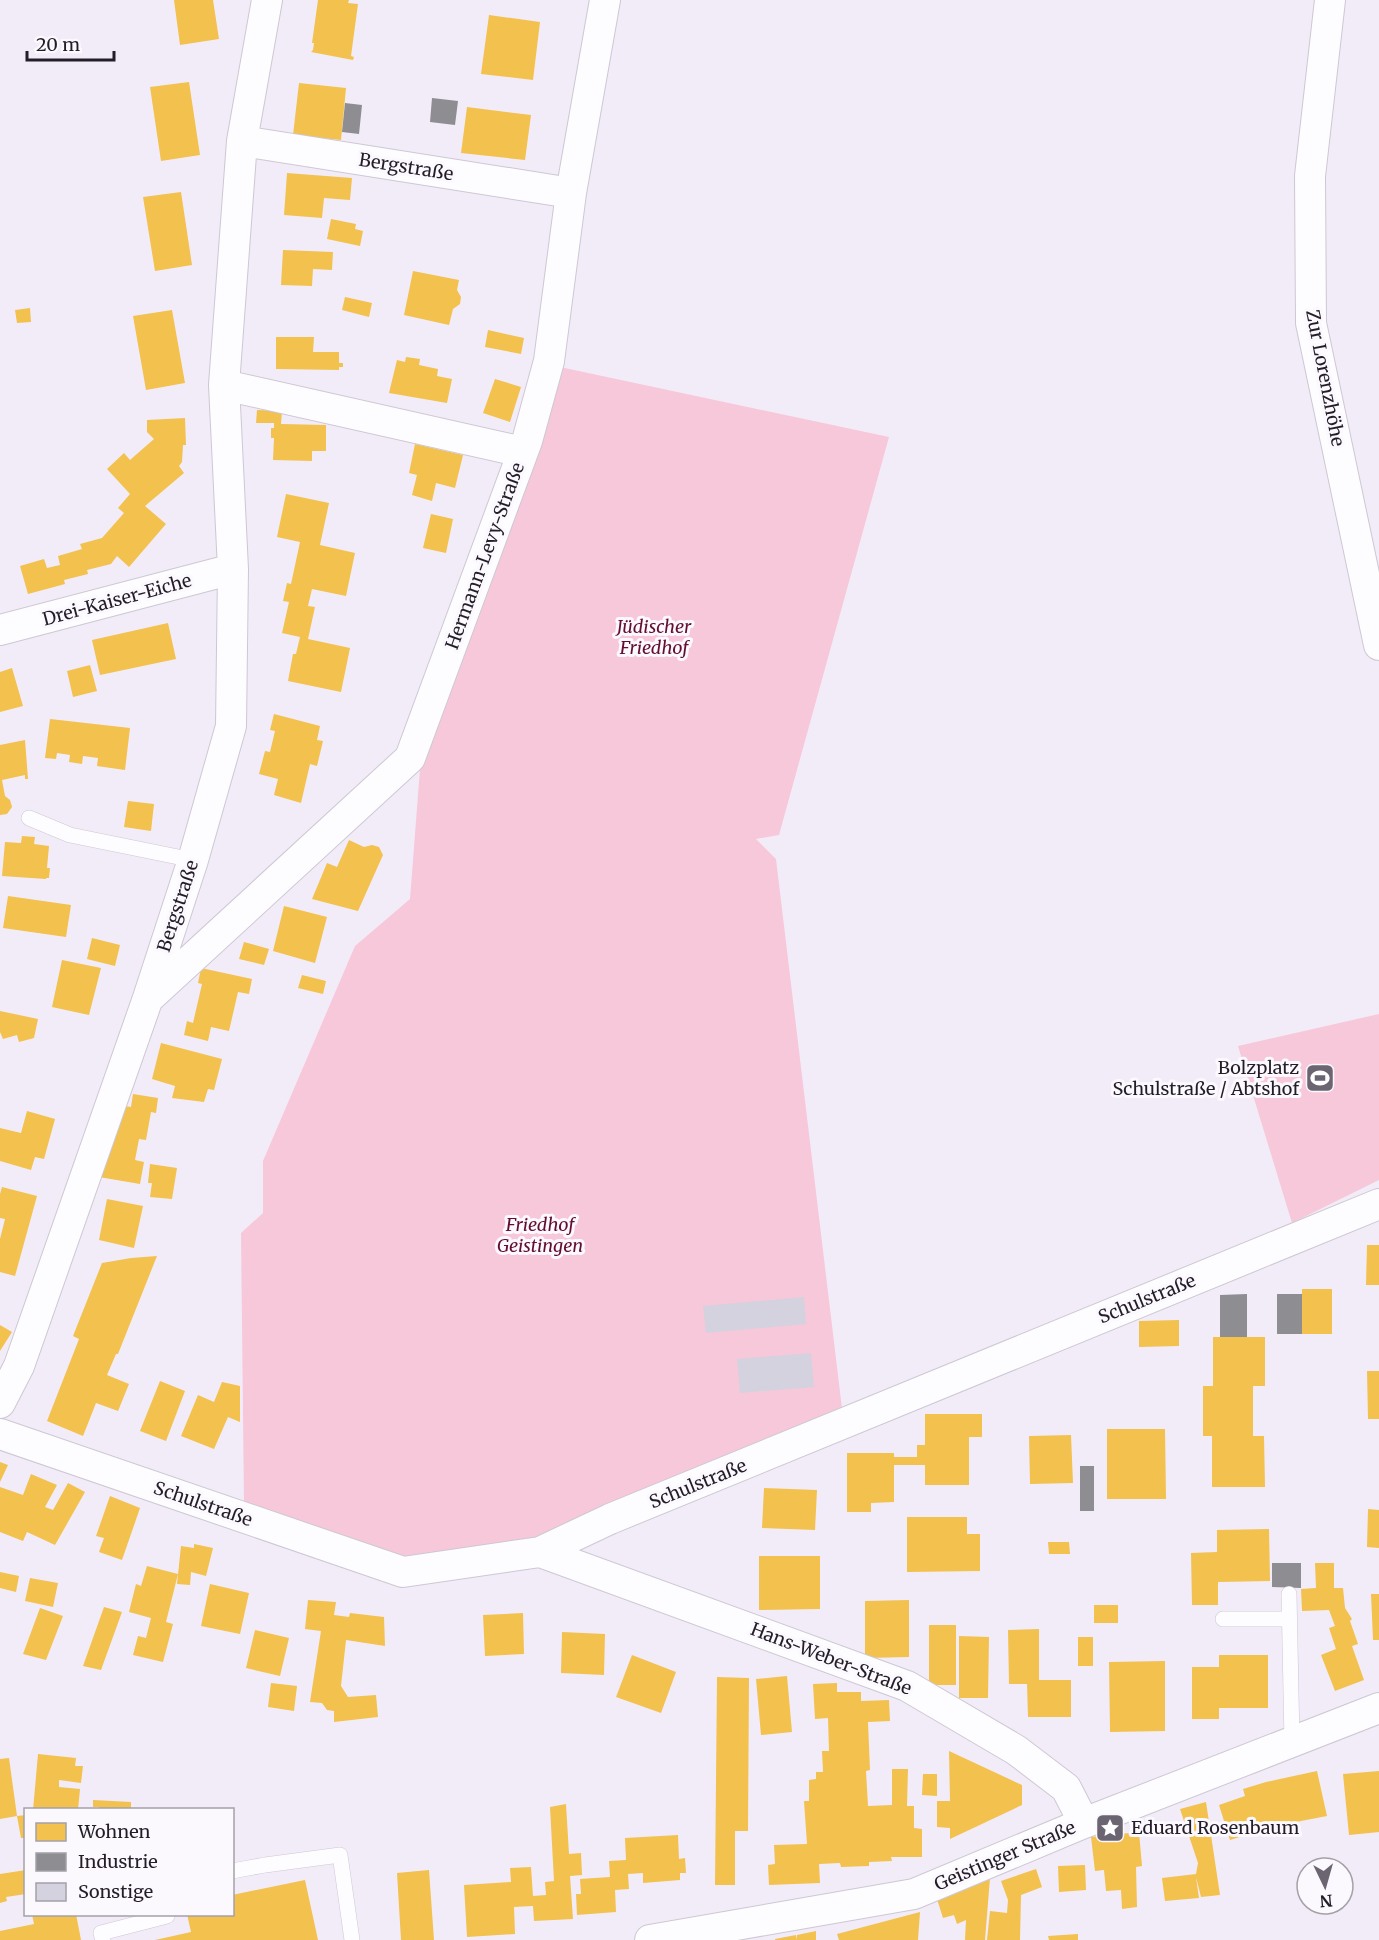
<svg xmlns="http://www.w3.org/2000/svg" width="1379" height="1940" font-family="Merriweather,serif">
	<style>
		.green { fill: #f7c8d9 }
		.homes { fill: #f2c14e }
		.industry { fill: #8d8d92 }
		.building { fill: #d4d2de }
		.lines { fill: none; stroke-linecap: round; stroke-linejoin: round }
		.service-casing { stroke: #cdc8d3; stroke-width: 16 }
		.minor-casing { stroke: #cdc8d3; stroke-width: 32 }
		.service { stroke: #fdfcfe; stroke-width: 15 }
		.minor { stroke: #fdfcfe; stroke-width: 30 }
		.labels { text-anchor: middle; stroke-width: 6; stroke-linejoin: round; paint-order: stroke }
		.street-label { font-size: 18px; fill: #231d28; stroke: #fbf8fe }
		.park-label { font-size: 18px; font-style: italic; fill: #630e30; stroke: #fbf8fe }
		.poi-label { font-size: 18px; fill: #231d28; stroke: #fbf8fe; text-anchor: end }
	</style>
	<rect width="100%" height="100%" fill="#f2ecf9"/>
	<!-- green -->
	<path class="green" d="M 560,367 L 889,437 L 779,835 L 756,839 L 776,859 L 843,1417 L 542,1536 L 399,1561 L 244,1506 L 241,1233 L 263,1213 L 263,1161 L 355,946 L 410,899 L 421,756 Z
		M 1379,1014 L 1379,1180 L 1292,1223 L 1238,1046 Z"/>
	<!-- homes -->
	<path class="homes" d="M 174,0 L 213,0 L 219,39 L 180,45 Z
		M 318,0 L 349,0 L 348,3 L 358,4 L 351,56 L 354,57 L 353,60 L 311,52 L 313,50 L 314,43 L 312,43 Z
		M 489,15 L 540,22 L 533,80 L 481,74 Z
		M 189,82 L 200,155 L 161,161 L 150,87 Z
		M 299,83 L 346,88 L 341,140 L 293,135 Z
		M 467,107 L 531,115 L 525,160 L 461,153 Z
		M 287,173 L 352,178 L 350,200 L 324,198 L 322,218 L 284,215 Z
		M 181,192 L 192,265 L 155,271 L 143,197 Z
		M 331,219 L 356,224 L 355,229 L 363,231 L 360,246 L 327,239 Z
		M 283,250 L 333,252 L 332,270 L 313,269 L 312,286 L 281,285 Z
		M 413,271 L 459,280 L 457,290 L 461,297 L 460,304 L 453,309 L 449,325 L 404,315 Z
		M 345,297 L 372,303 L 369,317 L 342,310 Z
		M 30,308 L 31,322 L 17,323 L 15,310 Z
		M 172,310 L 185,383 L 146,390 L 133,316 Z
		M 488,330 L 524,338 L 521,354 L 485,347 Z
		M 276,337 L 314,337 L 313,352 L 339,352 L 339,363 L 343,363 L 343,367 L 339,367 L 339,370 L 276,369 Z
		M 406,357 L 420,359 L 419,365 L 438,369 L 437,376 L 452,379 L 447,403 L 389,393 L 397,360 L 405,362 Z
		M 495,379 L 521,387 L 510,422 L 483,413 Z
		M 257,410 L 282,411 L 281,424 L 326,425 L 326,451 L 312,451 L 312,461 L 273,460 L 274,438 L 271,438 L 271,428 L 274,428 L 274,423 L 256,423 Z
		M 185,418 L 186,445 L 183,445 L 182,462 L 179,466 L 184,473 L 145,506 L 166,524 L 129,567 L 117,556 L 111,564 L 87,570 L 88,574 L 64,580 L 65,584 L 28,594 L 20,566 L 44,559 L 47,568 L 60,565 L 58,556 L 82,549 L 80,544 L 102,538 L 124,513 L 118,508 L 130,494 L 107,469 L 124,453 L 130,460 L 154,439 L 147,432 L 147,420 Z
		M 415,444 L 463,455 L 455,488 L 436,483 L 432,501 L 412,495 L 417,475 L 409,473 Z
		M 286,494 L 329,503 L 320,545 L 355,553 L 346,596 L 312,589 L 308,606 L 315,607 L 308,639 L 350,648 L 341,692 L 288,681 L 293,654 L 296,654 L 300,637 L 282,633 L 289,602 L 283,601 L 287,583 L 291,584 L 300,542 L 277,537 Z
		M 431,514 L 453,519 L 446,553 L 423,548 Z
		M 168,623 L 176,659 L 100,675 L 92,640 Z
		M 90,665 L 97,691 L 73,697 L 67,671 Z
		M 12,668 L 23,706 L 0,712 L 0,672 Z
		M 274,714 L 320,726 L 317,740 L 323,741 L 317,766 L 310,764 L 301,803 L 274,795 L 278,779 L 259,774 L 265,751 L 270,752 L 275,731 L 270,730 Z
		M 50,719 L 130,728 L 125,770 L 97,766 L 98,758 L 83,756 L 82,764 L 69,762 L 70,755 L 57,753 L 56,759 L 45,758 Z
		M 25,740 L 28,779 L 25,779 L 25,775 L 2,780 L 5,796 L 10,800 L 12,807 L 7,814 L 0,815 L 0,745 Z
		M 128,801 L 154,804 L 151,831 L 124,827 Z
		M 22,836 L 35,837 L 34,844 L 49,846 L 47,868 L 50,868 L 49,878 L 46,878 L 46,879 L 2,876 L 5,842 L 21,843 Z
		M 349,840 L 364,847 L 372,845 L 379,847 L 383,855 L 358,911 L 312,899 L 327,863 L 337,867 Z
		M 8,896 L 71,905 L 66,937 L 3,928 Z
		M 284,906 L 327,917 L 315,963 L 273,951 Z
		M 92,938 L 120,945 L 115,966 L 87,959 Z
		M 244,942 L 269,949 L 264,965 L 239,959 Z
		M 62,960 L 101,968 L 89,1015 L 52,1007 Z
		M 201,968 L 252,979 L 249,994 L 238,992 L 229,1031 L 211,1027 L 208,1041 L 184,1035 L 187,1021 L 193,1023 L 202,984 L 198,983 Z
		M 302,975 L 326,981 L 323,994 L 298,988 Z
		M 0,1011 L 38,1019 L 34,1038 L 19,1042 L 17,1035 L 3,1039 L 0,1032 Z
		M 161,1043 L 222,1059 L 214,1090 L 208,1089 L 204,1102 L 172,1098 L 175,1086 L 152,1079 Z
		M 133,1094 L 158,1098 L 156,1113 L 151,1112 L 146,1140 L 139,1139 L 135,1160 L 144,1162 L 140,1184 L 99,1177 L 112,1104 L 131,1107 Z
		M 27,1111 L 55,1119 L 44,1159 L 35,1157 L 31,1170 L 0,1161 L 0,1128 L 21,1133 Z
		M 150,1164 L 177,1168 L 172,1199 L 150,1197 L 152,1183 L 148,1183 Z
		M 2,1187 L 37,1196 L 15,1276 L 0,1272 L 0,1239 L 5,1219 L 0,1218 L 0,1194 Z
		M 107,1199 L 143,1206 L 134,1248 L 99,1240 Z
		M 1367,1245 L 1379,1245 L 1379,1285 L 1366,1285 Z
		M 157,1256 L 118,1354 L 116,1354 L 107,1375 L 129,1384 L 118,1411 L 96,1403 L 83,1436 L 47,1421 L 79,1339 L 73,1336 L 102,1263 L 131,1258 Z
		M 1302,1289 L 1332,1289 L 1332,1334 L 1302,1334 Z
		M 1179,1320 L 1179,1346 L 1139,1347 L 1139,1321 Z
		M 0,1325 L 12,1332 L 0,1351 Z
		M 1213,1337 L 1265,1337 L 1265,1386 L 1253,1386 L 1253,1436 L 1264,1436 L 1265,1487 L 1212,1487 L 1212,1436 L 1203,1436 L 1203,1386 L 1213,1386 Z
		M 1367,1371 L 1379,1371 L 1379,1419 L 1368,1419 Z
		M 160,1381 L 185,1391 L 166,1441 L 140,1431 Z
		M 222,1382 L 240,1386 L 240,1422 L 228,1417 L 214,1449 L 181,1436 L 198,1395 L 214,1402 Z
		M 925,1414 L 982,1414 L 982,1437 L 969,1437 L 969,1485 L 925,1485 L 925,1465 L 894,1465 L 894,1502 L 871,1503 L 871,1512 L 847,1512 L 847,1453 L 894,1453 L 894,1457 L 917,1457 L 917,1445 L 925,1445 Z
		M 1107,1429 L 1165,1429 L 1166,1499 L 1107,1499 Z
		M 1071,1435 L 1073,1483 L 1030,1484 L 1029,1436 Z
		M 0,1462 L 8,1465 L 0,1482 Z
		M 31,1474 L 57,1485 L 45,1507 L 53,1510 L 68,1483 L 85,1492 L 55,1545 L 27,1532 L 23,1541 L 0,1532 L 0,1487 L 23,1495 Z
		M 764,1488 L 817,1490 L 815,1530 L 762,1528 Z
		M 110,1496 L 140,1508 L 122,1560 L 99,1552 L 104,1538 L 96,1536 Z
		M 1368,1509 L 1379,1510 L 1379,1548 L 1367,1547 Z
		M 907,1517 L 967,1517 L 967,1534 L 980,1534 L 980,1571 L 907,1572 Z
		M 1269,1529 L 1270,1581 L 1218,1582 L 1218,1605 L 1192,1605 L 1191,1553 L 1217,1552 L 1217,1530 Z
		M 1048,1542 L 1069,1542 L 1070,1554 L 1049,1554 Z
		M 194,1544 L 213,1548 L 206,1576 L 191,1572 L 190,1585 L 177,1584 L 181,1546 L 194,1548 Z
		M 759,1556 L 820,1556 L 820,1609 L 759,1610 Z
		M 1315,1563 L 1334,1563 L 1334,1588 L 1343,1588 L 1345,1608 L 1352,1619 L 1350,1621 L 1358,1644 L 1352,1646 L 1364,1680 L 1335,1691 L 1321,1655 L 1336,1649 L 1329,1628 L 1335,1626 L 1329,1610 L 1302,1611 L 1301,1589 L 1316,1588 Z
		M 147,1566 L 178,1574 L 166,1622 L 173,1624 L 163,1662 L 133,1655 L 138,1636 L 146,1638 L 151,1618 L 129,1612 L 136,1584 L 141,1586 Z
		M 0,1572 L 19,1576 L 16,1592 L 0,1588 Z
		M 30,1578 L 58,1583 L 53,1607 L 25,1601 Z
		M 210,1584 L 249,1593 L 240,1634 L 201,1626 Z
		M 1371,1594 L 1379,1594 L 1379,1640 L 1373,1640 Z
		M 308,1600 L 336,1602 L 334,1615 L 349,1617 L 350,1613 L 384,1617 L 385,1646 L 346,1640 L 341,1686 L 348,1697 L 376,1695 L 378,1717 L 334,1722 L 334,1711 L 327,1710 L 322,1703 L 310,1702 L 321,1631 L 305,1629 Z
		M 909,1600 L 909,1657 L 865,1658 L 865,1601 Z
		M 1094,1605 L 1118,1605 L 1118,1623 L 1094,1623 Z
		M 104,1607 L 122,1612 L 101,1670 L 83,1666 Z
		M 40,1608 L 63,1616 L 46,1660 L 23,1654 Z
		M 523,1613 L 524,1654 L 485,1656 L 483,1615 Z
		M 929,1625 L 956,1625 L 956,1685 L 929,1685 Z
		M 1039,1629 L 1039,1680 L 1071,1680 L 1071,1717 L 1028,1717 L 1027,1684 L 1009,1684 L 1008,1630 Z
		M 255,1630 L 289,1638 L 280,1676 L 246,1668 Z
		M 562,1632 L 605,1634 L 604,1675 L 561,1673 Z
		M 959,1636 L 989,1637 L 988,1698 L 959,1698 Z
		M 1078,1637 L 1093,1637 L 1093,1666 L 1078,1666 Z
		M 632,1655 L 676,1672 L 661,1713 L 616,1697 Z
		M 1219,1655 L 1268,1655 L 1268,1708 L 1219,1708 L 1219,1719 L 1192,1719 L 1192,1667 L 1219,1667 Z
		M 1165,1661 L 1165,1731 L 1110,1732 L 1109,1662 Z
		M 787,1676 L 792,1732 L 761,1735 L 756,1679 Z
		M 717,1677 L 749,1678 L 748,1831 L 735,1831 L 735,1885 L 715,1885 Z
		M 271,1683 L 297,1686 L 294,1711 L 268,1707 Z
		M 837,1683 L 837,1692 L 861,1692 L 861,1701 L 889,1700 L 890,1721 L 868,1722 L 870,1770 L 866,1771 L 868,1806 L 892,1805 L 892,1769 L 908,1769 L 907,1806 L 914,1806 L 914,1828 L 922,1829 L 922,1857 L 891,1857 L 892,1861 L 869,1862 L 869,1866 L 841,1867 L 840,1863 L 819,1864 L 820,1883 L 769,1885 L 768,1865 L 775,1864 L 774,1845 L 807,1844 L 804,1801 L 809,1801 L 809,1780 L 816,1779 L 816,1772 L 823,1772 L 822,1751 L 829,1751 L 828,1718 L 815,1719 L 813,1684 Z
		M 949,1751 L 1022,1785 L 1022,1805 L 950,1839 L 950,1828 L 937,1827 L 937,1801 L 950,1801 Z
		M 38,1754 L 76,1758 L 75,1766 L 83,1766 L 81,1783 L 59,1780 L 59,1787 L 80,1789 L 78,1810 L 33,1810 Z
		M 9,1758 L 17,1816 L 0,1819 L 0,1759 Z
		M 1317,1771 L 1327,1816 L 1275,1826 L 1230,1840 L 1219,1805 L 1245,1796 L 1243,1789 L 1266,1782 Z
		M 1379,1771 L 1379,1832 L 1349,1835 L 1343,1774 Z
		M 923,1774 L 937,1774 L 937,1796 L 922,1795 Z
		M 93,1800 L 131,1802 L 131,1810 L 99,1810 L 99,1807 L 93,1807 Z
		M 1206,1802 L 1220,1895 L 1201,1897 L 1196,1877 L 1199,1898 L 1165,1901 L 1162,1878 L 1196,1874 L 1198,1863 L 1180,1809 Z
		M 566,1804 L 569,1854 L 581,1853 L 582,1875 L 570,1876 L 573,1919 L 534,1921 L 533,1906 L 514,1907 L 515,1934 L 467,1937 L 464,1885 L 511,1882 L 510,1868 L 531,1867 L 533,1896 L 546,1895 L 545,1882 L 554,1881 L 550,1807 Z
		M 26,1815 L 26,1838 L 21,1838 L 17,1816 Z
		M 1139,1832 L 1142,1866 L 1136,1867 L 1137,1907 L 1122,1909 L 1121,1890 L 1106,1891 L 1104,1870 L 1095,1871 L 1091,1837 Z
		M 678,1835 L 679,1859 L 685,1858 L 686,1873 L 680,1873 L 680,1880 L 643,1883 L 643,1873 L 628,1874 L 629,1889 L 615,1890 L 616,1912 L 577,1915 L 576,1894 L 581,1894 L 580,1879 L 610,1877 L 609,1861 L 626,1860 L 625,1838 Z
		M 1085,1865 L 1086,1890 L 1059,1892 L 1058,1866 Z
		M 1036,1869 L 1042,1887 L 1021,1895 L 1020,1940 L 987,1940 L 990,1911 L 1007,1913 L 1008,1900 L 1001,1881 Z
		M 26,1870 L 26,1894 L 6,1897 L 7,1901 L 0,1903 L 0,1874 Z
		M 429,1870 L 434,1940 L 401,1940 L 397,1873 Z
		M 990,1878 L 985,1940 L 965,1940 L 966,1920 L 957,1924 L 954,1915 L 943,1918 L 936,1896 Z
		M 305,1880 L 318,1940 L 155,1940 L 191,1932 L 187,1914 L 232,1914 L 232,1895 Z
		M 920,1912 L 918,1940 L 839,1940 L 837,1934 Z
		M 32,1914 L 76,1914 L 81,1940 L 0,1940 L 0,1931 L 34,1924 Z
		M 816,1931 L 816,1940 L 797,1940 L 797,1935 Z
		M 1078,1934 L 1078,1940 L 1049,1940 L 1048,1936 Z
		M 796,1935 L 797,1940 L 775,1940 L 775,1939 Z"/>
	<!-- industry -->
	<path class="industry" d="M 432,98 L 458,101 L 455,125 L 430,122 Z
		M 345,103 L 362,105 L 359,134 L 342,132 Z
		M 1247,1294 L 1247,1337 L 1220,1337 L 1220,1295 Z
		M 1277,1294 L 1302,1294 L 1302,1334 L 1277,1334 Z
		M 1080,1466 L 1094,1466 L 1094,1511 L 1080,1511 Z
		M 1272,1563 L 1301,1563 L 1301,1588 L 1272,1587 Z"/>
	<!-- building -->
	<path class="building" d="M 804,1297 L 806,1324 L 706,1333 L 703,1306 Z
		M 811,1353 L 814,1387 L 740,1393 L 737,1359 Z"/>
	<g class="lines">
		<!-- service casing -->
		<g class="service-casing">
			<path id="service" d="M 29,818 L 70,835 L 193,860
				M 1289,1594 L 1292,1742
				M 1223,1619 L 1289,1619
				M 232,1871 L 265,1865 L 340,1855 L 352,1940
				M 103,1940 L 101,1933 L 167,1916"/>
		</g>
		<!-- minor casing -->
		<g class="minor-casing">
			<path id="minor" d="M 1330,0 L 1310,176 L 1311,323 L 1379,645
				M 242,141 L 571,193
				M 224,385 L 523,452
				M 0,630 L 233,569
				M 151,996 L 410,758 L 527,441 L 549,361 L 571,193 L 605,0
				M 0,1403 L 19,1366 L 148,998 L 193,860 L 231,726 L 233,569 L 224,385 L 242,141 L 267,0
				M 0,1434 L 403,1572 L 540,1552 L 610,1519 L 1379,1204
				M 540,1552 L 907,1686 L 1016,1750 L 1066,1788 L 1084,1823
				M 650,1940 L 914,1894 L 1084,1823 L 1379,1708"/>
		</g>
		<!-- service -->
		<use href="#service" class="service"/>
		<!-- minor -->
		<use href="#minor" class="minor"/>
	</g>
	<!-- icons -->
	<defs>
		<g id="stadium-square" transform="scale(1.5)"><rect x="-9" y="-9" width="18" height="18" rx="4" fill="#6b6571" stroke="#fbf8fe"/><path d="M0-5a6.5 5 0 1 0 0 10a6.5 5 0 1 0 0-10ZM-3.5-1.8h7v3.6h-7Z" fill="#fff"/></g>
		<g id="sight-square" transform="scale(1.5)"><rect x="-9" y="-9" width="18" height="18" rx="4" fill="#6b6571" stroke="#fbf8fe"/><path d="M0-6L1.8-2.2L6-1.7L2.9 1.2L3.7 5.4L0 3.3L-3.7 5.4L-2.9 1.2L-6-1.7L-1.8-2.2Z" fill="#fff"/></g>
	</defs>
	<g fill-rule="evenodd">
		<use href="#stadium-square" x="1320" y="1078"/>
		<use href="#sight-square" x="1110" y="1828"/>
	</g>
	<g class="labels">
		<!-- street labels -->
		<g class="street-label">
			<text transform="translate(406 167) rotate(9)" y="6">Bergstraße</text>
			<text transform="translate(1325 378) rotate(79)" y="6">Zur Lorenzhöhe</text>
			<text transform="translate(485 556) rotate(-70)" y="6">Hermann-Levy-Straße</text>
			<text transform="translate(117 600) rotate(-15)" y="6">Drei-Kaiser-Eiche</text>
			<text transform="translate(178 906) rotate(-72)" y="6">Bergstraße</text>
			<text transform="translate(1147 1299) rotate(-22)" y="6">Schulstraße</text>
			<text transform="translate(698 1484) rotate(-22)" y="6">Schulstraße</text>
			<text transform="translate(203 1504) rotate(19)" y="6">Schulstraße</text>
			<text transform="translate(831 1659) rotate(21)" y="6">Hans-Weber-Straße</text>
			<text transform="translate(1005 1856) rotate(-23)" y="6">Geistinger Straße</text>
		</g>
		<!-- park labels -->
		<g class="park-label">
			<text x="654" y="633">Jüdischer<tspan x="654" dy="21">Friedhof</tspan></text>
			<text x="540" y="1231">Friedhof<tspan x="540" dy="21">Geistingen</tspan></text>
		</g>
		<!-- poi labels -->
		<g class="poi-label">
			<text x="1299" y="1074">Bolzplatz<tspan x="1299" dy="21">Schulstraße / Abtshof</tspan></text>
			<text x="1131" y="1834" text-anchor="start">Eduard Rosenbaum</text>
		</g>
	</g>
	<!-- legend -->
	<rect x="24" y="1808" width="210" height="108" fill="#fbf8fe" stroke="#a5a0a8" stroke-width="1.5"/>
	<rect x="36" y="1823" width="30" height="18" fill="#f2c14e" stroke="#a5a0a8" stroke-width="1.5"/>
	<text x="78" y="1838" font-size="18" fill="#231d28">Wohnen</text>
	<rect x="36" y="1853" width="30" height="18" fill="#8d8d92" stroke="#a5a0a8" stroke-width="1.5"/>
	<text x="78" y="1868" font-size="18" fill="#231d28">Industrie</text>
	<rect x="36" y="1883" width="30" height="18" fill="#d4d2de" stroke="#a5a0a8" stroke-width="1.5"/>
	<text x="78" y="1898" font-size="18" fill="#231d28">Sonstige</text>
	<!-- north arrow -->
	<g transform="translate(1325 1886) rotate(175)"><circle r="28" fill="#fbf8fe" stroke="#a5a0a8" stroke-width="1.5"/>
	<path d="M0-4.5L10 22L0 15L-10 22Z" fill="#6b6571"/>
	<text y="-9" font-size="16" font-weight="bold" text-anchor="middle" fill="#231d28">N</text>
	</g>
	<!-- scale -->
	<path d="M27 51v9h87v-9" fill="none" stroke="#231d28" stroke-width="3"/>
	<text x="36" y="51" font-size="18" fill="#231d28" stroke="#fbf8fe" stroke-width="4.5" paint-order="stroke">20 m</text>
</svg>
